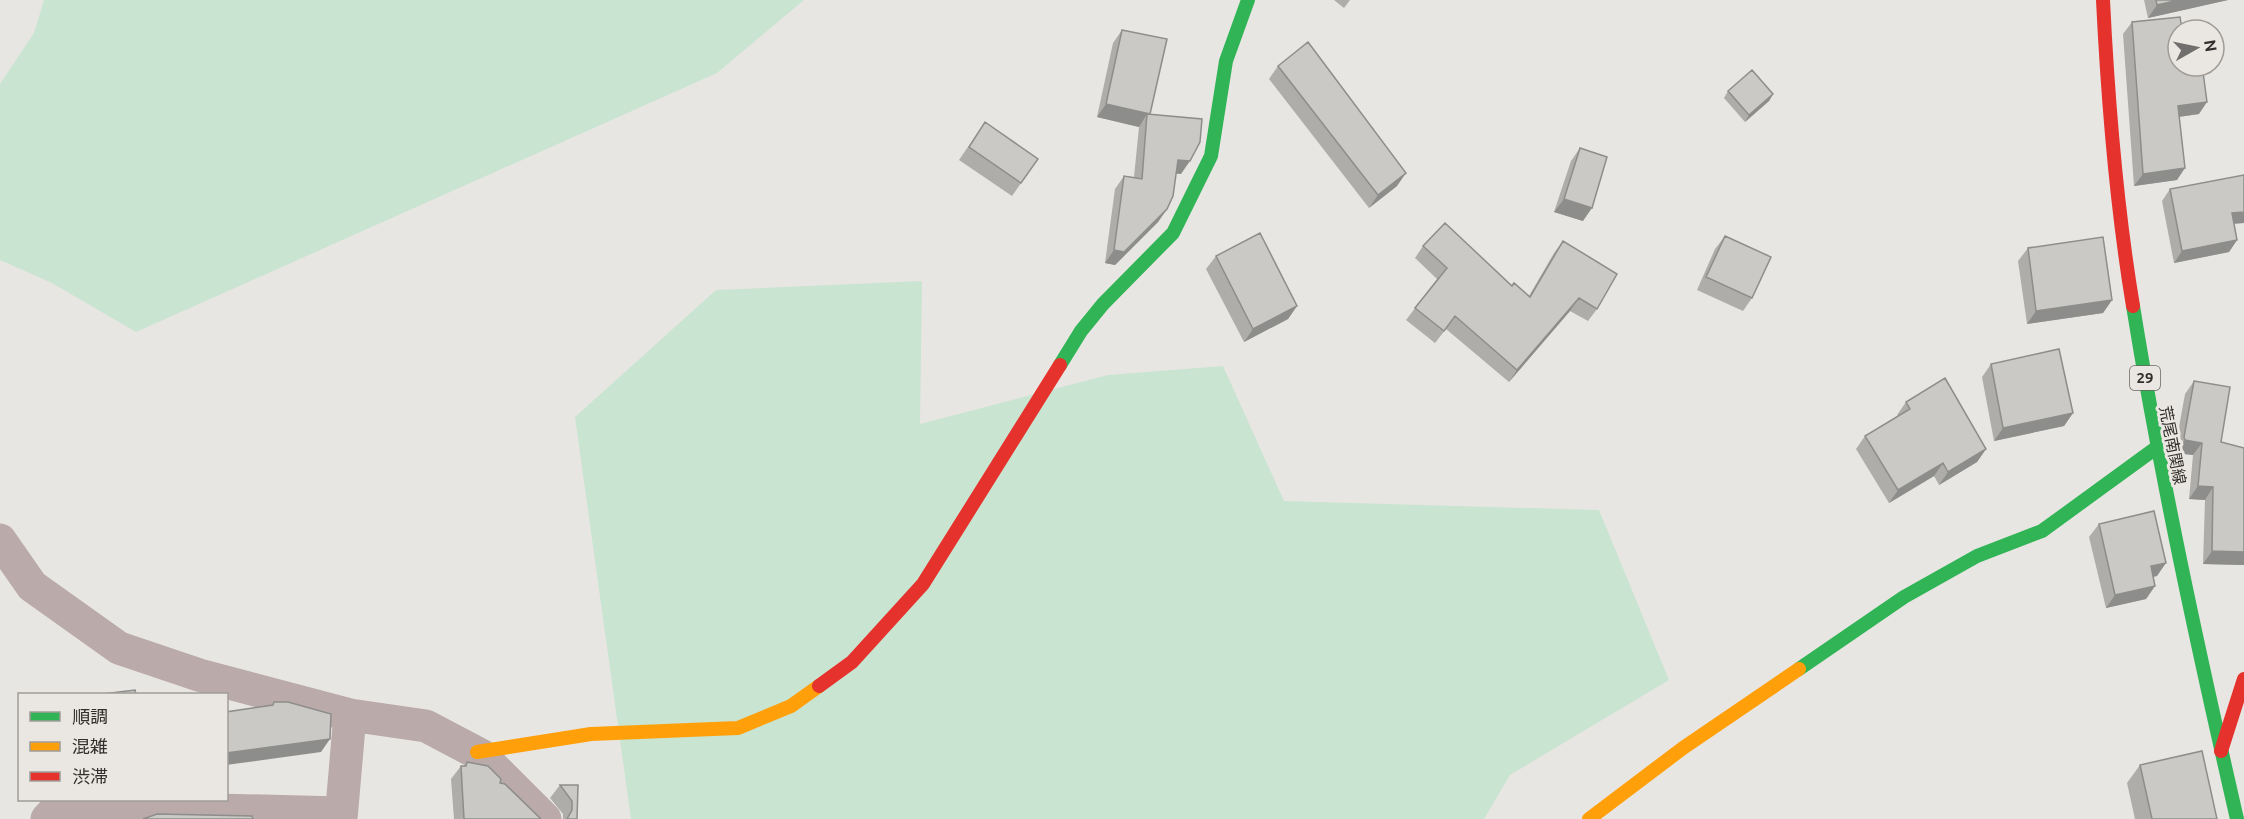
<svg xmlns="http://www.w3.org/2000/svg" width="2244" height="819" font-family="Ubuntu,'Noto Sans JP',sans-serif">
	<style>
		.green { fill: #c9e4d0 }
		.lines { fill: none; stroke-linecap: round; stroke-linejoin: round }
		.street { stroke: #baaaaa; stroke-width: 33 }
		.fast { stroke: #30b455; stroke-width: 14 }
		.slow { stroke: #ff9f0a; stroke-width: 14 }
		.jam { stroke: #e5322d; stroke-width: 14 }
		.wall { fill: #aeadaa }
		.shaded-wall { fill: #8d8d8b }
		.building { fill: #cac9c6; stroke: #8d8d8b; stroke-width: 1.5 }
		.labels { text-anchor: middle; stroke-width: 6; stroke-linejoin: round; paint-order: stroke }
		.shield { fill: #eae6e1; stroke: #686663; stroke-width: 1.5 }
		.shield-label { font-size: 15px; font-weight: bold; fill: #312f2d }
		.street-label { font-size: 16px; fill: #312f2d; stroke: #eae6e1 }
	</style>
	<rect width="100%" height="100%" fill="#e8e6e3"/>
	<!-- green -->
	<path class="green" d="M 44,0 L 804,0 L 717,73 L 136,332 L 52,283 L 0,260 L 0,84 L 34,33 Z
		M 922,281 L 920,424 L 1108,375 L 1223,366 L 1284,501 L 1599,510 L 1669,680 L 1510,775 L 1484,819 L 631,819 L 575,417 L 716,290 Z"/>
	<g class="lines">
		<!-- street -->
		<path class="street" d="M 0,540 L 32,586 L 119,648 L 199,675 L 350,715 L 426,726 L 481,755 L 545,819
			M 47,819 L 59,806 L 341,813
			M 341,819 L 350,715"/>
		<!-- fast -->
		<path class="fast" d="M 2133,306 C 2161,479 2198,649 2237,819
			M 1060,365 L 1081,331 L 1103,304 L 1173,233 L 1211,156 L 1226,61 L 1248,0
			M 1799,669 L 1904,597 L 1977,556 L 2042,531 L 2156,448"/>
		<!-- slow -->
		<path class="slow" d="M 477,752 L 591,734 L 738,728 L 791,706 L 819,686
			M 1589,819 L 1683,748 L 1799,669"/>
		<!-- jam -->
		<path class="jam" d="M 2103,0 C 2108,103 2116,204 2133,306
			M 819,686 L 852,662 L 923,584 L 1060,365
			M 2221,751 L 2244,679"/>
	</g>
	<!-- wall -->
	<path class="wall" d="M 1334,0 L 1350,0 L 1344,8 Z
		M 2144,0 L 2228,0 L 2148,18 Z
		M 2132,22 L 2186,74 L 2199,114 L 2179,117 L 2177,180 L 2134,186 L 2123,34 Z
		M 1122,30 L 1150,115 L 1181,174 L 1176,173 L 1167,209 L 1158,222 L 1115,265 L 1105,263 L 1115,189 L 1124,176 L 1134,177 L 1139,127 L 1097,117 L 1113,43 Z
		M 1278,66 L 1397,186 L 1369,208 L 1269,79 Z
		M 1728,91 L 1773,94 L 1769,101 L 1745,122 L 1724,98 Z
		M 985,122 L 1038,159 L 1012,196 L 959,160 Z
		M 1580,148 L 1583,221 L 1554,212 L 1571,161 Z
		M 2244,175 L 2244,223 L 2234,224 L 2237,240 L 2229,252 L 2174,263 L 2162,201 L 2170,189 Z
		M 1725,236 L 1752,298 L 1743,311 L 1697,290 L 1715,249 Z
		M 1563,241 L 1597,309 L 1588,321 L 1570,311 L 1509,382 L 1446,329 L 1435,343 L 1406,320 L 1437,279 L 1415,258 L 1423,246 L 1512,286 L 1529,296 L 1554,253 Z
		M 2028,248 L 2112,300 L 2103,313 L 2027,324 L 2018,261 Z
		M 1216,256 L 1297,306 L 1288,319 L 1244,342 L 1206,269 Z
		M 1991,364 L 2073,413 L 2064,426 L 1994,441 L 1982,377 Z
		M 2194,381 L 2221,442 L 2244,565 L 2203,564 L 2205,500 L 2189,499 L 2193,455 L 2176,453 L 2175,449 L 2185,394 Z
		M 1906,402 L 1986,449 L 1977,462 L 1939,485 L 1934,476 L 1889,503 L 1856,449 L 1865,436 L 1898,416 L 1897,415 Z
		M 2099,524 L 2157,576 L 2153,577 L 2155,586 L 2146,599 L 2106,608 L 2089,537 Z
		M 467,762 L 500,783 L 541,819 L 454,819 L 451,779 L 461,766 L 464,766 Z
		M 2140,765 L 2217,819 L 2135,819 L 2127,783 Z
		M 560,785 L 578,785 L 577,819 L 563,819 L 563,814 L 550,798 Z"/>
	<!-- shaded-wall -->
	<path class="shaded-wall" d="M 2179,0 L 2228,0 L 2148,18 L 2157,5 Z
		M 1773,94 L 1769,101 L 1745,122 L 1749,115 Z
		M 2207,102 L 2199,114 L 2170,118 L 2178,106 Z
		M 1106,104 L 1150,114 L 1147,114 L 1139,127 L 1097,117 Z
		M 1178,160 L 1190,161 L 1181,174 L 1169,173 Z
		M 2185,168 L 2177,180 L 2134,186 L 2143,174 Z
		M 1406,173 L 1397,186 L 1369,208 L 1378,195 Z
		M 1564,199 L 1592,208 L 1583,221 L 1554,212 Z
		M 1167,209 L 1158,222 L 1115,265 L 1105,263 L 1114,250 Z
		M 2244,212 L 2244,223 L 2223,224 L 2232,213 Z
		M 2237,240 L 2229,252 L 2174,263 L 2182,251 Z
		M 1579,298 L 1570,311 L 1509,382 L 1517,370 Z
		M 2112,300 L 2103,313 L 2027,324 L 2036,311 Z
		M 1297,306 L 1288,319 L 1244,342 L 1253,329 Z
		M 2073,413 L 2064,426 L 1994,441 L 2003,428 Z
		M 2185,440 L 2202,443 L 2193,455 L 2176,453 Z
		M 1986,449 L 1977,462 L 1939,485 L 1948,472 Z
		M 1943,463 L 1934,476 L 1889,503 L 1898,490 Z
		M 2198,486 L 2213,487 L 2205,500 L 2189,499 Z
		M 2212,551 L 2244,552 L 2244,565 L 2203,564 Z
		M 2166,563 L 2157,576 L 2142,579 L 2151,566 Z
		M 2155,586 L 2146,599 L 2106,608 L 2115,595 Z
		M 330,739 L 321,752 L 226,765 L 226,753 Z"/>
	<!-- building -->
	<path class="building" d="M 2156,0 L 2179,0 L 2157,5 Z
		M 2180,17 L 2182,30 L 2178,30 L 2178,66 L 2185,66 L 2186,74 L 2203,72 L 2207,102 L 2178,106 L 2185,168 L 2143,174 L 2132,22 Z
		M 1122,30 L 1167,39 L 1150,114 L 1106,104 Z
		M 1308,42 L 1406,173 L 1378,195 L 1278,66 Z
		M 1752,70 L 1773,94 L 1749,115 L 1728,91 Z
		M 1147,114 L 1202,119 L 1200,142 L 1190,161 L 1178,160 L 1173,196 L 1167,209 L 1124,252 L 1114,250 L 1124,176 L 1142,179 Z
		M 985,122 L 1038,159 L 1021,183 L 969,147 Z
		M 1580,148 L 1607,157 L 1592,208 L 1564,199 Z
		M 2244,175 L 2244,212 L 2232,213 L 2237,240 L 2182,251 L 2170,189 Z
		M 1445,223 L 1512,286 L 1514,283 L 1530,297 L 1563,241 L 1617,274 L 1597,309 L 1579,298 L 1517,370 L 1455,316 L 1444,331 L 1415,308 L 1447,268 L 1423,246 Z
		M 1260,233 L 1297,306 L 1253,329 L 1216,256 Z
		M 1725,236 L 1771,257 L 1752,298 L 1706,277 Z
		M 2103,237 L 2112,300 L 2036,311 L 2028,248 Z
		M 2059,349 L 2073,413 L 2003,428 L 1991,364 Z
		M 1945,378 L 1986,449 L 1948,472 L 1943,463 L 1898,490 L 1865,436 L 1910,409 L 1906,402 Z
		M 2194,381 L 2230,387 L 2221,442 L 2244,448 L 2244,552 L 2212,551 L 2213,487 L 2198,486 L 2202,443 L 2185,440 L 2184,437 Z
		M 2154,511 L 2166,563 L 2151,566 L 2155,586 L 2115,595 L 2099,524 Z
		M 135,690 L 136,694 L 102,694 Z
		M 274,702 L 288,702 L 331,714 L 330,739 L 226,753 L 226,712 L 273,705 Z
		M 2202,751 L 2217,819 L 2152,819 L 2140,765 Z
		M 467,762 L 488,766 L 501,779 L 500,783 L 505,784 L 541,819 L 464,819 L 461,766 L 466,766 Z
		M 560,785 L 578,785 L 577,819 L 567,819 L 572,810 L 572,801 Z
		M 157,814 L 252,816 L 253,819 L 143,819 Z"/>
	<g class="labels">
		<!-- shield labels -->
		<rect class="shield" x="2130" y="366" width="30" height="24" rx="4.5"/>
		<g class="shield-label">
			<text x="2145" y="383">29</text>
		</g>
		<!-- street labels -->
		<g class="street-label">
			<text transform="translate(2173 445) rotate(79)" y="6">荒尾南関線</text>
		</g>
	</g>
	<!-- legend -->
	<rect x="18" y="693" width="210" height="108" fill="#eae6e1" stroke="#a09d99" stroke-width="1.5"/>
	<rect x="30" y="712" width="30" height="9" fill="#30b455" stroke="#a09d99" stroke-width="1.5"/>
	<text x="72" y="723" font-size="18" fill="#312f2d">順調</text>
	<rect x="30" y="742" width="30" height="9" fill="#ff9f0a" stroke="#a09d99" stroke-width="1.5"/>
	<text x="72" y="753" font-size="18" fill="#312f2d">混雑</text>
	<rect x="30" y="772" width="30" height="9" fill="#e5322d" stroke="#a09d99" stroke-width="1.5"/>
	<text x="72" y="783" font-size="18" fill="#312f2d">渋滞</text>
	<!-- north arrow -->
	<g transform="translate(2196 48) rotate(81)"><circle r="28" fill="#eae6e1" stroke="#a09d99" stroke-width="1.5"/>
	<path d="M0-4.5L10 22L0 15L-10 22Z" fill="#716f6d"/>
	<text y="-9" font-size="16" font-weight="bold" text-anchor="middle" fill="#312f2d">N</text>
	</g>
</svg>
